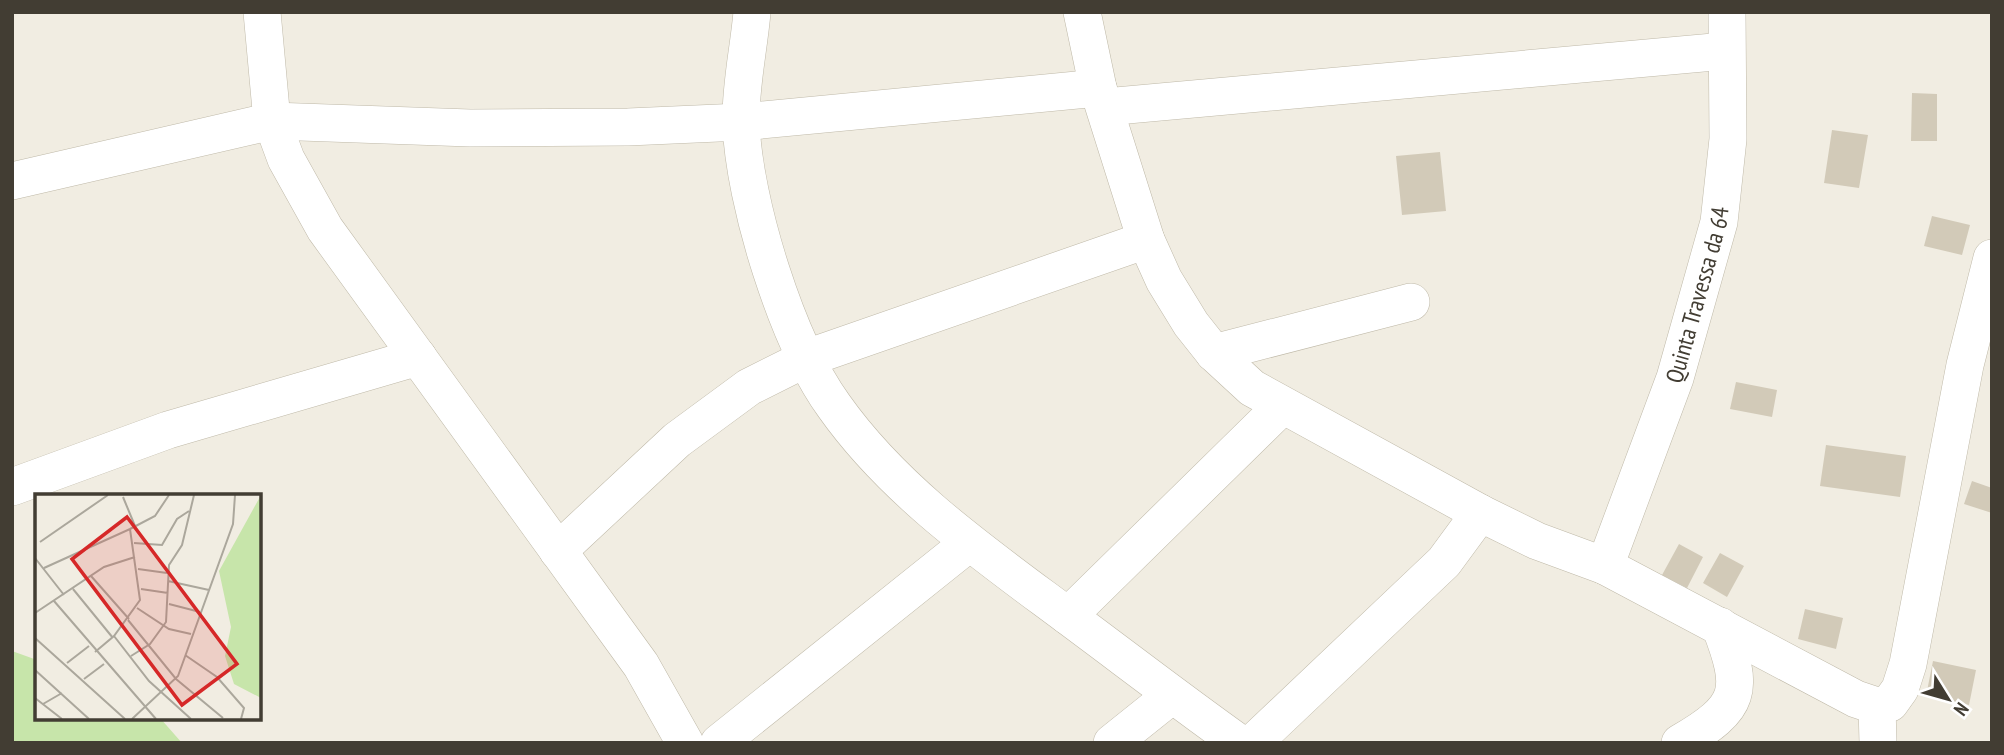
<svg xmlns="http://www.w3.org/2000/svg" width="2004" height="755" font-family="'PT Sans Narrow',sans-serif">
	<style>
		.green { fill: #c7e5aa }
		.building { fill: #d2cab8 }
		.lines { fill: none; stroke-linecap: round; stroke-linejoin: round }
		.minor-casing { stroke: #bfb9a8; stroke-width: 38 }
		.minor { stroke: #fff; stroke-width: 37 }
		.labels { text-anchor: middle; stroke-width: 7; stroke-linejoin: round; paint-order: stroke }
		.street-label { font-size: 24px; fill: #423d33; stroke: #fff }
		.inset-road { fill: none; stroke: #aba79c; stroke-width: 2 }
		.view { fill: #d62828; fill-opacity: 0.15; stroke: #d62828; stroke-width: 3.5 }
		.inset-edge { fill: none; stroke: #423d33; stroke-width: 3.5 }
	</style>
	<rect width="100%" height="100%" fill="#f1ede2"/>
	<!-- green -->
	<path class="green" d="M 12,651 L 37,660 L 37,718 L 160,718 L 182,743 L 12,743 Z"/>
	<!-- building -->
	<path class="building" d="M 1912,93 L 1937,94 L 1937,141 L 1911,141 Z
		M 1832,130 L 1868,135 L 1859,188 L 1824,183 Z
		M 1440,152 L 1446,211 L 1402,215 L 1396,156 Z
		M 1932,216 L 1970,225 L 1962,255 L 1924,246 Z
		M 1736,382 L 1777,390 L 1772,417 L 1730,409 Z
		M 1826,445 L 1906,456 L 1900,497 L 1820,486 Z
		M 1972,481 L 1992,488 L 1992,513 L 1964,504 Z
		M 1679,544 L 1703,557 L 1687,588 L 1662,575 Z
		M 1720,553 L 1744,566 L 1727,597 L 1703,583 Z
		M 1805,609 L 1843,618 L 1836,649 L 1798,639 Z
		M 1933,661 L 1976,670 L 1969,705 L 1926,696 Z"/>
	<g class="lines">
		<!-- minor casing -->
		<g class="minor-casing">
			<g id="minor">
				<path d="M 262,12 L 272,121 L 286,159 L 325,229 L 641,665 L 685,743"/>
				<path d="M 752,12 C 749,48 740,87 741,123 C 744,203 787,341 834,406 C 894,491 983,553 1065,614 C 1123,657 1180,701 1239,743"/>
				<path d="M 1082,12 L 1098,88 L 1146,240 L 1164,280 L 1191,324 L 1214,353 L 1252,388 L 1480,513 L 1537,541 L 1605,566 L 1856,699 L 1877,706 L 1890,703 L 1900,689 L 1908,664 L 1965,365 L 1992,258"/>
				<path d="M 1105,107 L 1725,51"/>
				<path d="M 12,181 L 272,121 L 470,128 L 628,127 L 741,122 L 1098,88"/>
				<path d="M 1214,353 L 1411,302"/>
				<path d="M 12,487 L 168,430 L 418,357"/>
				<path d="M 558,551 L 677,440 L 749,387 L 807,358 L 1146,240"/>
				<path id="s1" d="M 1605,566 L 1675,378 L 1719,222 L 1728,139 L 1727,12"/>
				<path d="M 1068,616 L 1282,406"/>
				<path d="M 1877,706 L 1878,743"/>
				<path d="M 719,743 L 969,543"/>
				<path d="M 1112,743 L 1172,695"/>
				<path d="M 1253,743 L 1444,562 L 1480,513"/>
				<path d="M 1680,743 C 1742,707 1745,691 1720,626"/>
			</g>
		</g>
		<!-- minor -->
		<use href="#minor" class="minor"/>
	</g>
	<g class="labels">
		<!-- street labels -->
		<g class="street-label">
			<text dy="8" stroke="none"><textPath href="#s1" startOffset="287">Quinta Travessa da 64</textPath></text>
		</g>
	</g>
	<!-- overview -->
	<g transform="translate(35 494)">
		<rect width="226" height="226" fill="#f1ede2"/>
		<path d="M 226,1 L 226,204 L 199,190 L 190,162 L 196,133 L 184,77 Z" fill="#c7e5aa"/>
		<path class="inset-road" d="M 88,3 L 100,32M 95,35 L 120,22 L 134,1M 5,48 L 73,1M 99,49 L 127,51 L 142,25 L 154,17M 0,64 L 29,101M 9,74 L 95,35 L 105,106 L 79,142 L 60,158M 103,75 L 132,79M 56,82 L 94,125M 133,87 L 174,96M 38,95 L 78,144M 106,95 L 133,99M 19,107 L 121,225M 134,110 L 165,118M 102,114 L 134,135 L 156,140M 0,119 L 69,73 L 100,63M 93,126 L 141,185 L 188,224M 79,142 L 114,187 L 156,225M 0,144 L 90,225M 150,161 L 182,183 L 209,214 L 206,225M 96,162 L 115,150 L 131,128 L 134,71 L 147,51 L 159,1M 32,169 L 54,152M 0,176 L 54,225M 49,185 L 69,170M 0,204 L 27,225M 8,210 L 27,199M 97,225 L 143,182 L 198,30 L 200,1"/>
		<path class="view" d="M 92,23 L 202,170 L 147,211 L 37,65 Z"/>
		<rect width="226" height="226" class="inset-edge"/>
	</g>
	<!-- border -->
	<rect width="2004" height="755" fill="none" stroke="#423d33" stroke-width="28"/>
	<!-- north arrow -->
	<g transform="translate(1948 699) rotate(127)" stroke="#ffffff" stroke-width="5" paint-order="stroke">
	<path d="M0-5L12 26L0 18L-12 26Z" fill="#423d33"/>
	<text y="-10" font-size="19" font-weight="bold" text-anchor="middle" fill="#423d33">N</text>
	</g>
</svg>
